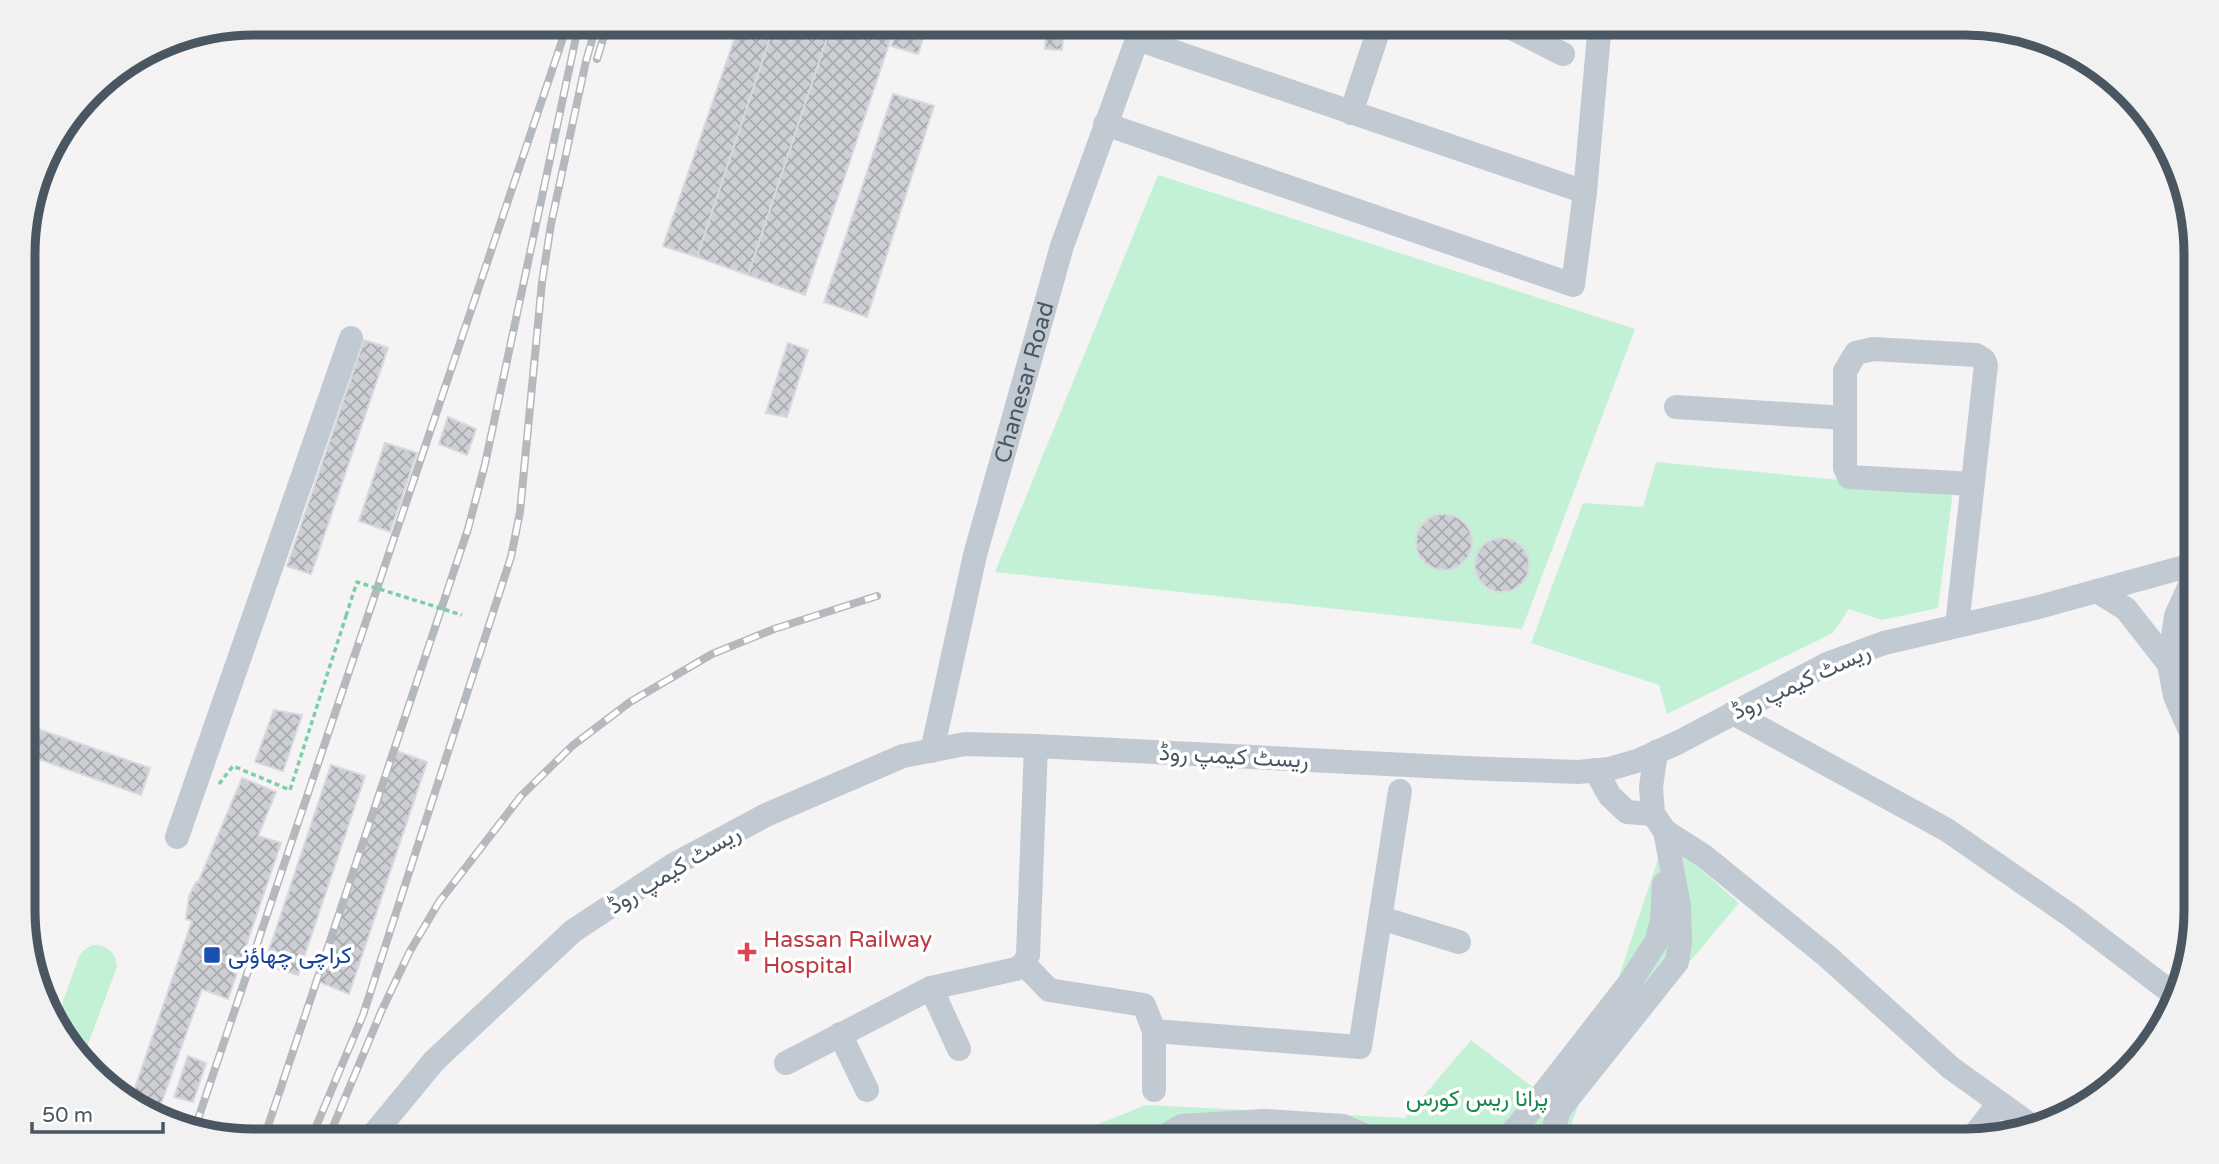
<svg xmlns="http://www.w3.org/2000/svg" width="2219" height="1164" font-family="'Varela Round',Vazirmatn,sans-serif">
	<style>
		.medical { fill: #fce8e6 }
		.green { fill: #c3f1d5 }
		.building { fill: url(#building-cross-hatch); stroke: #d7d9de; stroke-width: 2 }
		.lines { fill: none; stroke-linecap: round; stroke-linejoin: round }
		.path { stroke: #7ad0a6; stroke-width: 3.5; stroke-dasharray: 5 3.5; stroke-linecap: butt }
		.minor { stroke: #c1cad2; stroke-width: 24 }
		.rail-casing { stroke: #b5b8bd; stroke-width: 8 }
		.rail { stroke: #fff; stroke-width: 5; stroke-dasharray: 16; stroke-linecap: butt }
		.path-bridge { stroke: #7ad0a6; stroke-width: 3.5; stroke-dasharray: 5 3.5; stroke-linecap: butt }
		.health-dot { fill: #e0444e; stroke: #fff; stroke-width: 2.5 }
		.transit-dot { fill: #1a4fb4; stroke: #fff; stroke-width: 2.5 }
		.labels { text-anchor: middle; stroke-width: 7; stroke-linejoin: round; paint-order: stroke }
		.street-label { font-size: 23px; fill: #4a5661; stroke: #fff }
		.health-label { font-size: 23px; fill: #be3a42; stroke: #fff; text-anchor: start }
		.transit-label { font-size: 23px; fill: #164399; stroke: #fff; text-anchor: start }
		.park-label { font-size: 23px; fill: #17864f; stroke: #fff }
		.rim { fill: none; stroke: #4a5661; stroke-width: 9 }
	</style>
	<defs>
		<pattern id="building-cross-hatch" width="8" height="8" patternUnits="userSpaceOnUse" patternTransform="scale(1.75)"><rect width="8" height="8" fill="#cdcfd5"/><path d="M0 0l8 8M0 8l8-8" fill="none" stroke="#a8abb0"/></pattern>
	</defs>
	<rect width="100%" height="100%" fill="#f5f3f3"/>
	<!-- medical -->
	<path class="medical" d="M 2195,579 L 2196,744 L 2175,696 L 2176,616 Z"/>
	<!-- green -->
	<path class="green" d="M 1158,175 L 1635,329 L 1522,629 L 995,572 Z
		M 1656,462 L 1953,491 L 1938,608 L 1882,620 L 1849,609 L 1833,633 L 1667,714 L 1659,685 L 1531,643 L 1583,503 L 1643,507 Z
		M 1665,838 L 1739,903 L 1585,1087 L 1565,1141 L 1056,1141 L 1146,1105 L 1405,1118 L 1471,1040 L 1535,1089 L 1614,991 Z
		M 92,945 C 107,944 116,952 117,967 L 82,1060 L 70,1051 L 57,1017 L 79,957 L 82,952 Z"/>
	<!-- building -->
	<path class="building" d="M 740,23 L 775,23 L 697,257 L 663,246 Z
		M 775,23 L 832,23 L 748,275 L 697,257 Z
		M 832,23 L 896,23 L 805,295 L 748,275 Z
		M 899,23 L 928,23 L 918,54 L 891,46 Z
		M 1047,23 L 1064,23 L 1062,50 L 1045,49 Z
		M 893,94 L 934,106 L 867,317 L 824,302 Z
		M 364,340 L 388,348 L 311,574 L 287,566 Z
		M 788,343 L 808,350 L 787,417 L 766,413 Z
		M 448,417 L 476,429 L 467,455 L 439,444 Z
		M 385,443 L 417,453 L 390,532 L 359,521 Z
		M1416 542a28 28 0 1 1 56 0a28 28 0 1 1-56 0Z
		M1475 565a27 27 0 1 1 54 0a27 27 0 1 1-54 0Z
		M 274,710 L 302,715 L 283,771 L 255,762 Z
		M 24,725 L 32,727 L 24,749 Z
		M 32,727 L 150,768 L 141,795 L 24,754 Z
		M 394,750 L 427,762 L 349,994 L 317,981 Z
		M 331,765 L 365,776 L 298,975 L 264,965 Z
		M 242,778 L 276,792 L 258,836 L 281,843 L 228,999 L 202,989 L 156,1118 L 151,1117 L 131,1100 L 192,921 L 186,919 L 189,896 L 196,882 L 198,883 Z
		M 188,1056 L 206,1063 L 193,1102 L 174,1097 Z"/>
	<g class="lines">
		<!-- path -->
		<path class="path" d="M 219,784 L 233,766 L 290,790 L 346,616"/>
		<!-- minor -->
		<g class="minor">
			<path d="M 1502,23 L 1563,54"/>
			<path d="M 1137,39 L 1585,192"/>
			<path d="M 1351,113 L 1381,23"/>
			<path d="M 1105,124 L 1573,285 L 1585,192 L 1600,23"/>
			<path d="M 1676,407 L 1845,418"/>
			<path d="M 2195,579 L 2190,585 L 2176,616 L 2169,664 L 2175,696 L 2196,744"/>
			<path d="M 2097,591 L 2126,609 L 2169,664 L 2196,660"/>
			<path d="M 1957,626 L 1986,365 L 1984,360 L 1976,355 L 1873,349 L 1856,353 L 1845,371 L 1845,468 L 1849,477 L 1972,484"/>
			<path d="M 1733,713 L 1947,830 L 2071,916 L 2176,996"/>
			<path id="s1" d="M 932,751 L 975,555 L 1062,246 L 1143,23"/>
			<path d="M 1595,770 L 1610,796 L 1627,812 L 1653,814"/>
			<path d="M 1665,831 L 1704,856 L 1828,957 L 1951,1068 L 2029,1124"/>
			<path d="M 177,837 L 351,338"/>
			<path d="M 1381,918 L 1459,942"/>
			<path d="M 1024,964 L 1049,990 L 1144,1005 L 1154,1031 L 1360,1047 L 1400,791"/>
			<path d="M 931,988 L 959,1049"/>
			<path d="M 840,1034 L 867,1090"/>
			<path d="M 786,1063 L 931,988 L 1016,969 L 1024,964 L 1028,955 L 1036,746"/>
			<path d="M 1154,1090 L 1154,1031"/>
			<path d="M 1217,1138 L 1227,1136 L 1266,1141"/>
			<path d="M 368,1141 L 434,1061 L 573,931 L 673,865 L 766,815 L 903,756 L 965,744 L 1036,746 L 1465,768 L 1578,772 L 1609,769 L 1640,760 L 1679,742 L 1827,664 L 1884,643 L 2035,608 L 2195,564"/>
			<path d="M 1156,1141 L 1182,1126 L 1264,1121 L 1343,1126 L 1378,1141"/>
			<path d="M 1503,1141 L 1518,1126 L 1631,981 L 1656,942 L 1662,921 L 1664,884"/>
			<path d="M 1550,1141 L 1559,1110 L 1677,962 L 1680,942 L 1679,906 L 1665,831 L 1653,814 L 1651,787 L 1656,752"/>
			<path d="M 1970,1141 L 1999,1103"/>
		</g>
		<!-- rail casing -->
		<g class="rail-casing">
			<path id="rail" d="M 597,59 L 608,23
				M 195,1128 L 568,23
				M 263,1141 L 468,529 L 485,464 L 579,23
				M 310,1141 L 363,1015 L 511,557 L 520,512 L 542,282 L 551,224 L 586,61 L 597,23
				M 327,1141 L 381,1012 L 410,951 L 439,902 L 521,796 L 572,746 L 630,702 L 712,654 L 774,629 L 877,596"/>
		</g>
		<!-- rail -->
		<use href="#rail" class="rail"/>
		<!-- path-bridge -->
		<path class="path-bridge" d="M 346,616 L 357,582 L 462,615"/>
	</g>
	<!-- markers -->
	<path class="health-dot" d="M743.5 941.5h7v7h7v7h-7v7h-7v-7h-7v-7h7z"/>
	<rect class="transit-dot" x="203" y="946" width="18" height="18" rx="3.5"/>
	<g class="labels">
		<!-- street labels -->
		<g class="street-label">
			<text dy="8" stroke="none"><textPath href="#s1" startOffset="380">Chanesar Road</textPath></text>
			<text transform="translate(1801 681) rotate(-25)" y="8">ریسٹ کیمپ روڈ</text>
			<text transform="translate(1234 756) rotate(3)" y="8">ریسٹ کیمپ روڈ</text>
			<text transform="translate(674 869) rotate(-31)" y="8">ریسٹ کیمپ روڈ</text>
		</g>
		<!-- health labels -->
		<g class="health-label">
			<text x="763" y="947">Hassan Railway<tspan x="763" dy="26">Hospital</tspan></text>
		</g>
		<!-- transit labels -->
		<g class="transit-label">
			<text x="228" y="963">کراچی چھاؤنی</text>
		</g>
		<!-- park labels -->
		<g class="park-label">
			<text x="1477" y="1106">پرانا ریس کورس</text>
		</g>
	</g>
	<!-- crop -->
	<path d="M0 0H2219V1164H0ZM254 35H1965A219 219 0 0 1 2184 254V910A219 219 0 0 1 1965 1129H254A219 219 0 0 1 35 910V254A219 219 0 0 1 254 35Z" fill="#f1f1f2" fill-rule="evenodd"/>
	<path class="rim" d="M254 35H1965A219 219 0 0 1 2184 254V910A219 219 0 0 1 1965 1129H254A219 219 0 0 1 35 910V254A219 219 0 0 1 254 35Z"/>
	<!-- scale -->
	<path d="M32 1122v10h131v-10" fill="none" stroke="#4a5661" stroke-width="3.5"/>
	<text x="42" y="1122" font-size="21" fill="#4a5661" stroke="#ffffff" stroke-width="5" paint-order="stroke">50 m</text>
</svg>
